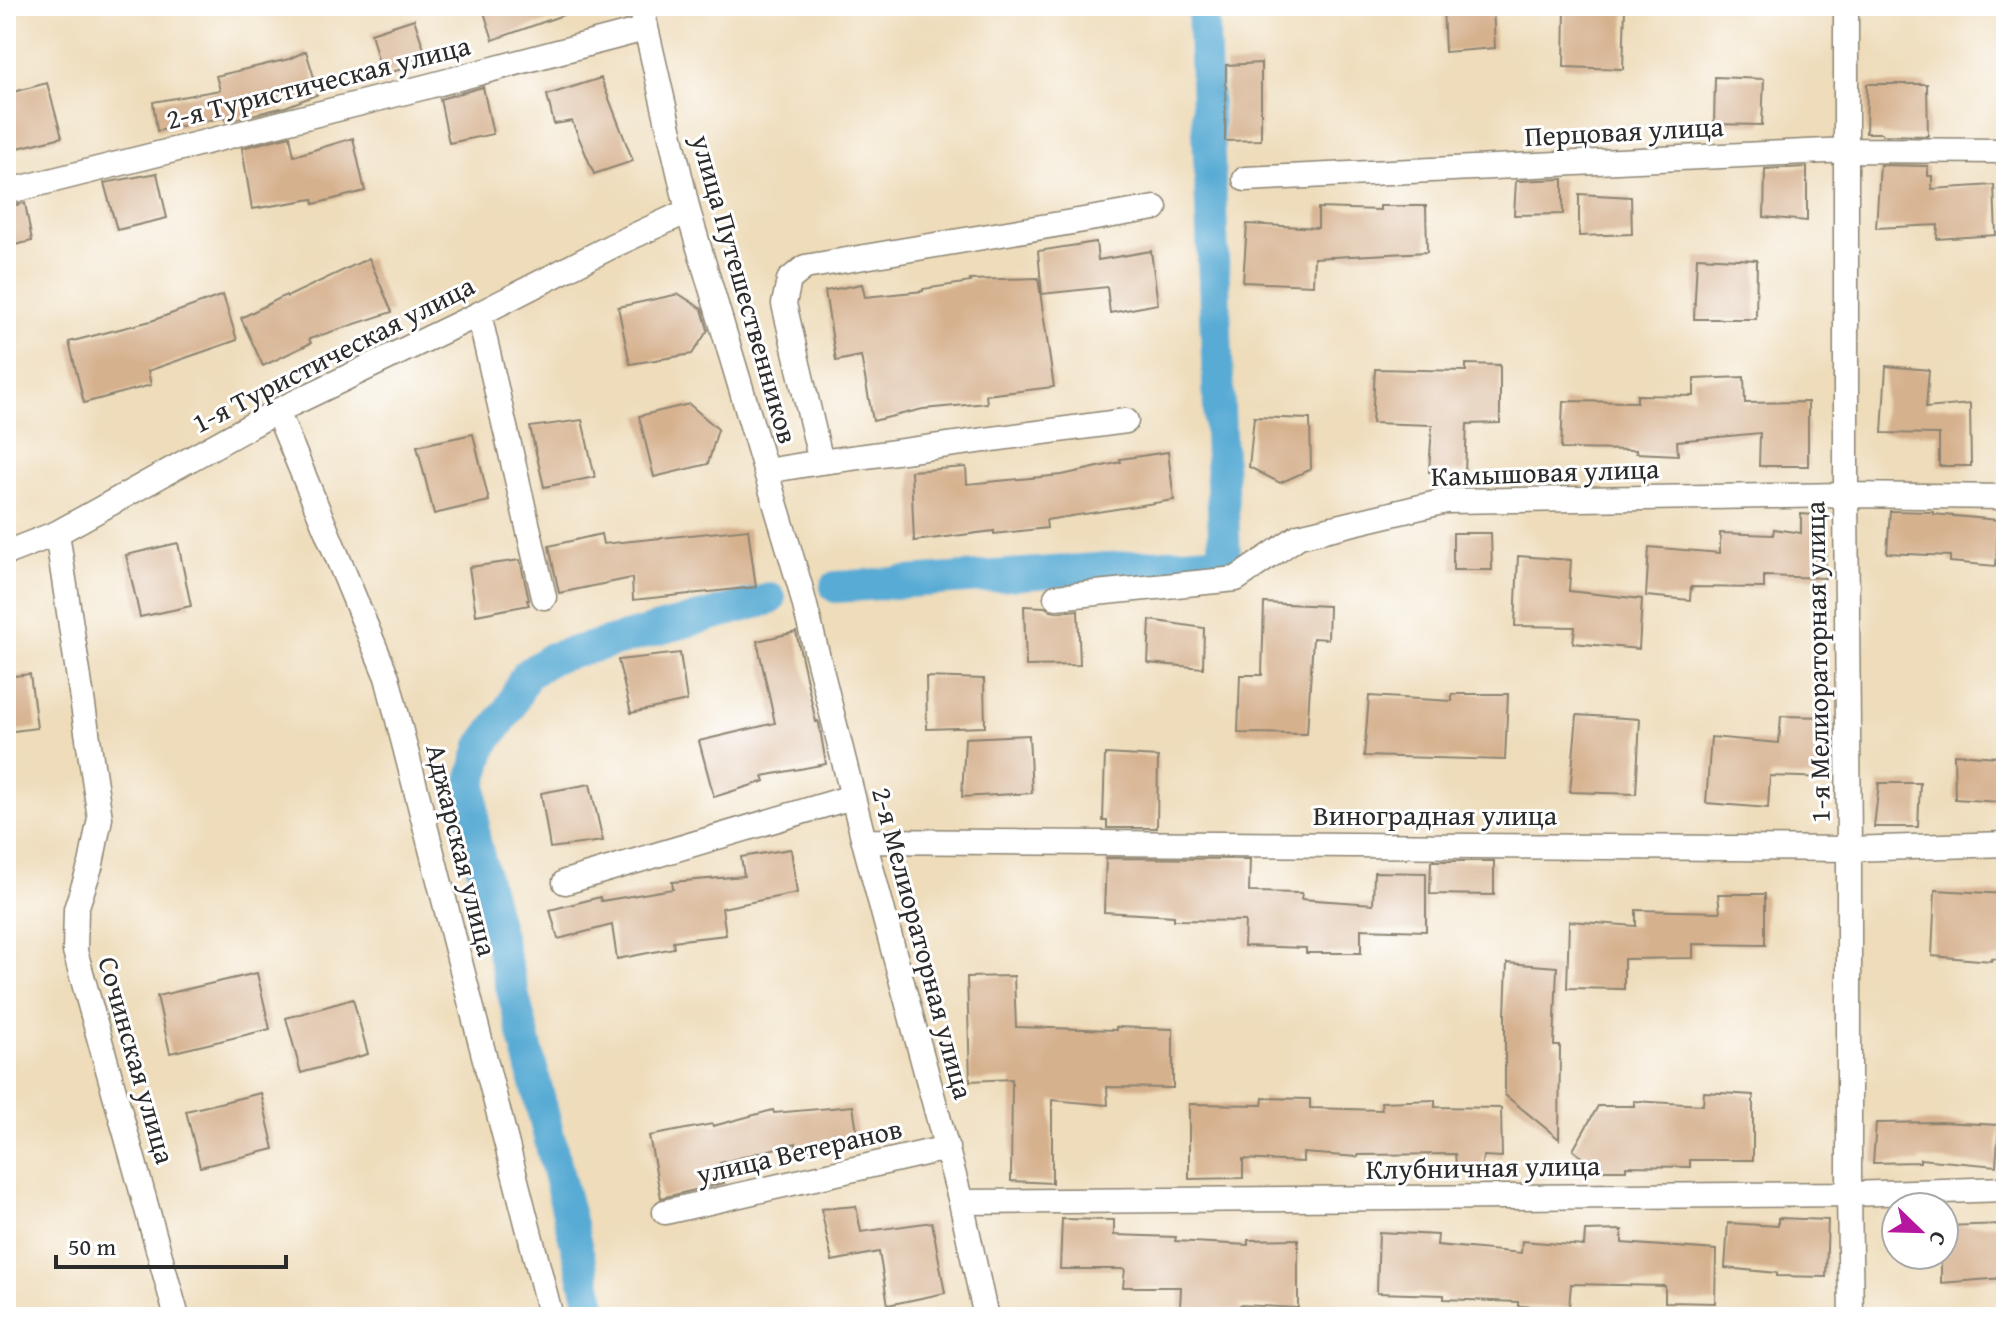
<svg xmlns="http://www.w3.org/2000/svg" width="2012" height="1323" font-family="'Gentium Book Plus',serif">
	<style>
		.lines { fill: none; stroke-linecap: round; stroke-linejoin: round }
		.canal { stroke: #59abd4; stroke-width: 32 }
		.building { fill: #d6b18e }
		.minor-casing { stroke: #8c8472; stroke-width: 27 }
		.minor { stroke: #fff; stroke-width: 24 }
		.labels { text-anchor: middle; stroke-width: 6; stroke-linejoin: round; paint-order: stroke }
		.street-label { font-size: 28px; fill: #2b2b2b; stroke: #fff }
	</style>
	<rect width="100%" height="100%" fill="#fff"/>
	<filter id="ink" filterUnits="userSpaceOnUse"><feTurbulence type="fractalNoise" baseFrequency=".0125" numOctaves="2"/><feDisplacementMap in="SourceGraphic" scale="16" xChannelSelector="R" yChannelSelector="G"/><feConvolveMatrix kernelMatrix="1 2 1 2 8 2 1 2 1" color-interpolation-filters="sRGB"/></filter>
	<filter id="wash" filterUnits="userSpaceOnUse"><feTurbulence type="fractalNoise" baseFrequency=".006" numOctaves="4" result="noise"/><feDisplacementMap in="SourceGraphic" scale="32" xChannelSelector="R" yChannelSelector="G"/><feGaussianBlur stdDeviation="1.8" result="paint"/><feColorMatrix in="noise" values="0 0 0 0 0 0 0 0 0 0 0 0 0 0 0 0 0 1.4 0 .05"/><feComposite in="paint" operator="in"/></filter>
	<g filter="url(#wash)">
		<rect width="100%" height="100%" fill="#eedcba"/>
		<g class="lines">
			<!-- canal -->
			<path class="canal" d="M 836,587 L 1225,560 L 1203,6
				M 594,1317 L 474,837 L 472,781 L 482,746 L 508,711 L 526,675 L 552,658 L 770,599"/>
		</g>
		<g id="blocks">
			<!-- building -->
			<path class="building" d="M 482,6 L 579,6 L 580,9 L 493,40 Z
				M 1443,6 L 1493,6 L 1495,48 L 1445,52 Z
				M 1565,6 L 1625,8 L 1623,69 L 1564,67 Z
				M 414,19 L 428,61 L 382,75 L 371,33 Z
				M 306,51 L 319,94 L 285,107 L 226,121 L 225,117 L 157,131 L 153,102 L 220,90 L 216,76 L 289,59 Z
				M 1261,63 L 1261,140 L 1225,141 L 1226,65 Z
				M 1715,77 L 1764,79 L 1762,125 L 1714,124 Z
				M 601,78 L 633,161 L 594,174 L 572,121 L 554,124 L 547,95 Z
				M 47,83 L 62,137 L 6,151 L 6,94 Z
				M 1867,84 L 1927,84 L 1928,136 L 1882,135 L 1882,133 L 1866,133 Z
				M 483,87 L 493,134 L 449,143 L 440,99 Z
				M 290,136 L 294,156 L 353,138 L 365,191 L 314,204 L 313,199 L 252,209 L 242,148 Z
				M 1880,165 L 1928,166 L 1928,176 L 1932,176 L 1932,189 L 1994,185 L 1996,235 L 1937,239 L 1938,225 L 1876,228 Z
				M 1807,167 L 1807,221 L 1764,217 L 1765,169 Z
				M 157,173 L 167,218 L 117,230 L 104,183 Z
				M 1563,179 L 1563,214 L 1514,215 L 1516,181 Z
				M 1579,194 L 1631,197 L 1632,234 L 1579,236 Z
				M 25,203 L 32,241 L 6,247 L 6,207 Z
				M 1380,206 L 1426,206 L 1427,252 L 1314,258 L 1313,285 L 1243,282 L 1247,224 L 1318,228 L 1318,208 L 1380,210 Z
				M 1096,242 L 1098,260 L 1151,251 L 1158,304 L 1110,313 L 1107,287 L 1042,294 L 1038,251 Z
				M 1697,257 L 1757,260 L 1756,319 L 1694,319 Z
				M 369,258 L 392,312 L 309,339 L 311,343 L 263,366 L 241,318 L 286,295 L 287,297 Z
				M 1038,278 L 1054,387 L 986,395 L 987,403 L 923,409 L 873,421 L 861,356 L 836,361 L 825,291 L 862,284 L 865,297 L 923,291 L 923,289 L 971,282 L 970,280 Z
				M 679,294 L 702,309 L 708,330 L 692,354 L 630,364 L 618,307 Z
				M 223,295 L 237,340 L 148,371 L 151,385 L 84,403 L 69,342 L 151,321 Z
				M 1466,364 L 1500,365 L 1500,423 L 1467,424 L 1465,472 L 1429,472 L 1432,425 L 1372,423 L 1375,369 L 1466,371 Z
				M 1886,366 L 1929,370 L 1926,408 L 1970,404 L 1971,466 L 1939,466 L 1939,434 L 1882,433 Z
				M 1744,377 L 1745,403 L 1808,402 L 1808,466 L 1759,466 L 1760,433 L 1677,441 L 1678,455 L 1636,453 L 1636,450 L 1561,449 L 1563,401 L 1637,402 L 1637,395 L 1694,396 L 1694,379 Z
				M 689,404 L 718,429 L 708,464 L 654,477 L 639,416 Z
				M 1254,417 L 1310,419 L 1311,469 L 1280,483 L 1249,467 Z
				M 582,420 L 595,477 L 544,487 L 530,427 Z
				M 473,434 L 489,501 L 434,514 L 417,446 Z
				M 1168,452 L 1174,500 L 1046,520 L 1047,528 L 994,534 L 994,531 L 914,541 L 911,471 L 966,467 L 967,484 L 1062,475 L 1121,462 L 1120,459 Z
				M 1890,511 L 1933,512 L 1933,514 L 1998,520 L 1996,566 L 1950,562 L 1950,556 L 1887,553 Z
				M 1801,514 L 1827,516 L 1825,578 L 1764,576 L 1764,588 L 1691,587 L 1690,600 L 1646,596 L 1649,547 L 1720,553 L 1720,533 L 1773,535 L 1774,529 L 1801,533 Z
				M 748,529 L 756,587 L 633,600 L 632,578 L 559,593 L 549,546 L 601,534 L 603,544 Z
				M 1453,533 L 1491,533 L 1492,570 L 1453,570 Z
				M 178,543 L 191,606 L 140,617 L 126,555 Z
				M 1518,556 L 1571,560 L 1569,591 L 1642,599 L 1639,649 L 1573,643 L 1575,627 L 1515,626 Z
				M 520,560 L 529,600 L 527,600 L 529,605 L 476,615 L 469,567 Z
				M 1264,603 L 1329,606 L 1328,639 L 1313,638 L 1307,734 L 1238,733 L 1240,675 L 1262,675 Z
				M 1024,606 L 1045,607 L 1051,611 L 1057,612 L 1078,610 L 1080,665 L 1026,666 Z
				M 1150,620 L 1204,628 L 1203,668 L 1148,663 Z
				M 796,632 L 816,722 L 818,721 L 819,723 L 826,764 L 763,776 L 765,781 L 714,797 L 699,741 L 775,723 L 757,641 Z
				M 680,653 L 687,701 L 631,713 L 618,660 Z
				M 30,674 L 37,728 L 6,732 L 6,677 Z
				M 926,677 L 984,679 L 985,727 L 927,729 Z
				M 1452,694 L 1508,694 L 1505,760 L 1364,756 L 1369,696 L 1452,701 Z
				M 1577,715 L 1640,719 L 1636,794 L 1570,792 Z
				M 1781,716 L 1827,717 L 1830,778 L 1770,776 L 1768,808 L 1706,803 L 1711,737 L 1779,743 Z
				M 1029,735 L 1032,793 L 962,797 L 965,738 Z
				M 1105,754 L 1158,757 L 1157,828 L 1107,828 L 1107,821 L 1103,821 Z
				M 1954,754 L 1998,757 L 1999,802 L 1955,799 Z
				M 1879,783 L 1920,783 L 1918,827 L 1874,827 Z
				M 590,784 L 603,841 L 550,848 L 541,793 Z
				M 791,849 L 797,893 L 722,908 L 726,935 L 673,941 L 674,948 L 617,959 L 612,925 L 558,939 L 550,910 L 600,897 L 601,901 L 673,889 L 672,882 L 744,876 L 741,857 Z
				M 1106,858 L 1250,859 L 1249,892 L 1302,893 L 1301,899 L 1373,904 L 1374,872 L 1426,873 L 1426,931 L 1361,929 L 1361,953 L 1306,953 L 1306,948 L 1244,946 L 1245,921 L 1174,920 L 1174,916 L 1104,912 Z
				M 1431,861 L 1494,861 L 1494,895 L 1430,894 Z
				M 1935,890 L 2006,894 L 2006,958 L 1991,959 L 1991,961 L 1932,956 Z
				M 1718,894 L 1765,894 L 1765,945 L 1693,944 L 1693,958 L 1624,959 L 1624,989 L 1567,988 L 1569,921 L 1636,926 L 1636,910 L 1720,912 Z
				M 1507,963 L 1557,967 L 1554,1046 L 1560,1046 L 1559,1139 L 1505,1095 L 1505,1015 Z
				M 257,973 L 270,1029 L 170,1053 L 157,996 Z
				M 1014,976 L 1016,1027 L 1116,1030 L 1116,1027 L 1173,1029 L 1173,1088 L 1107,1087 L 1108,1105 L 1052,1100 L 1052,1183 L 1011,1181 L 1012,1079 L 970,1081 L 967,977 Z
				M 353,999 L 368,1054 L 301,1073 L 286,1018 Z
				M 1704,1092 L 1753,1095 L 1753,1160 L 1690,1160 L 1690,1167 L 1626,1166 L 1626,1170 L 1597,1170 L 1573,1150 L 1598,1106 L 1634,1106 L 1634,1101 L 1703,1105 Z
				M 261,1093 L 274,1149 L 200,1167 L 186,1111 Z
				M 1263,1098 L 1310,1099 L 1310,1108 L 1382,1110 L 1381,1102 L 1435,1100 L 1435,1107 L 1501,1108 L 1502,1157 L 1484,1156 L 1481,1166 L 1456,1165 L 1455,1154 L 1358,1155 L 1358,1157 L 1303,1153 L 1303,1162 L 1243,1159 L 1243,1178 L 1189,1179 L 1189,1104 L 1262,1105 Z
				M 853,1106 L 859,1143 L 797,1152 L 796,1143 L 720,1163 L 724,1183 L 661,1198 L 649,1136 L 712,1124 L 713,1126 L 773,1110 L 774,1113 Z
				M 1940,1122 L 1999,1125 L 1996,1166 L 1920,1159 L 1920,1162 L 1873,1163 L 1876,1123 Z
				M 856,1206 L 861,1232 L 932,1222 L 945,1293 L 888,1305 L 879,1252 L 832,1261 L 821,1209 Z
				M 1778,1218 L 1828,1220 L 1826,1277 L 1777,1276 L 1777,1273 L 1725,1268 L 1728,1223 L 1778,1226 Z
				M 1062,1219 L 1114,1220 L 1114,1235 L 1176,1237 L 1175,1241 L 1248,1245 L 1248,1240 L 1298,1239 L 1298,1308 L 1240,1305 L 1241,1311 L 1180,1308 L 1181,1287 L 1123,1287 L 1125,1269 L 1060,1269 Z
				M 2005,1224 L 2003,1278 L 1941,1283 L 1941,1255 L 1944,1255 L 1944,1226 Z
				M 1622,1230 L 1622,1243 L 1716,1250 L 1715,1303 L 1665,1302 L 1665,1286 L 1571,1284 L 1569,1308 L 1518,1306 L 1518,1302 L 1444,1299 L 1444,1295 L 1377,1293 L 1379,1232 L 1438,1235 L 1437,1245 L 1521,1253 L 1522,1241 L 1584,1246 L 1585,1231 Z"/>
		</g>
	</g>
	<g filter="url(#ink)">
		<use href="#blocks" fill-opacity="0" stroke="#8c8472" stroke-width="2"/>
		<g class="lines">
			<!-- minor casing -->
			<g class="minor-casing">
				<path id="minor" d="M 641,6 L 688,211 L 800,586 L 864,841 L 961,1202 L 986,1317
					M 1846,6 L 1846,495 L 1849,849 L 1849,1194 L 1851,1317
					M 1245,179 L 1847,150 L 2006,151
					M 6,192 L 421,88 L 645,29
					M 479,314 L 544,597
					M 277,411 L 387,677 L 551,1317
					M 1126,421 L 821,462 L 784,304 L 789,280 L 805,267 L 1155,208
					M 766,471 L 821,462
					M 57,533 L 100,818 L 91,864 L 76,909 L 75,951 L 177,1317
					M 6,553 L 57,533 L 277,411 L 479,314 L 612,246 L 688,211
					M 1056,597 L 1236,579 L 1299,536 L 1446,501 L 1846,495 L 2006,497
					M 864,841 L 1849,849 L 2006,844
					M 565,882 L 852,797
					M 961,1202 L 1849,1194 L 2006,1189
					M 665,1212 L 947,1148"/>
			</g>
			<!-- minor -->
			<use href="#minor" class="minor"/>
		</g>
	</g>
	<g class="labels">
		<!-- street labels -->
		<g class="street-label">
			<text transform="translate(318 82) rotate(-14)" y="10">2-я Туристическая улица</text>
			<text transform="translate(1624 131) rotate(-3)" y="10">Перцовая улица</text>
			<text transform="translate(745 289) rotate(74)" y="10">улица Путешественников</text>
			<text transform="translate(333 354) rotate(-27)" y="10">1-я Туристическая улица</text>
			<text transform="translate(1545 472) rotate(-2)" y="10">Камышовая улица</text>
			<text transform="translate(1817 662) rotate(-91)" y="10">1-я Мелиораторная улица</text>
			<text x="1435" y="825">Виноградная улица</text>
			<text transform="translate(462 850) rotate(76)" y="10">Аджарская улица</text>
			<text transform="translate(923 943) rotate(75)" y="10">2-я Мелиораторная улица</text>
			<text transform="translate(137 1060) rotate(74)" y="10">Сочинская улица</text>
			<text transform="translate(799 1151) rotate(-13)" y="10">улица Ветеранов</text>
			<text transform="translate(1483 1167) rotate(-1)" y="10">Клубничная улица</text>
		</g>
	</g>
	<!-- margin -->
	<rect width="2012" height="1323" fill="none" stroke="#fff" stroke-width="32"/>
	<!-- north arrow -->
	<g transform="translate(1920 1231) rotate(113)"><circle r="38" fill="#ffffff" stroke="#aaaaaa" stroke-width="2"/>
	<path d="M0-6L14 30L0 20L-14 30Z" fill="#b5179e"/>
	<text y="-12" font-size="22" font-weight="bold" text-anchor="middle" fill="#2b2b2b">С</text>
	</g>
	<!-- scale -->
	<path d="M56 1255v12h230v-12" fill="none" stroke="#2b2b2b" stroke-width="4"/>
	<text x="68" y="1255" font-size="24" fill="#2b2b2b" stroke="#ffffff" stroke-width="6" paint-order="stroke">50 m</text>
</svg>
